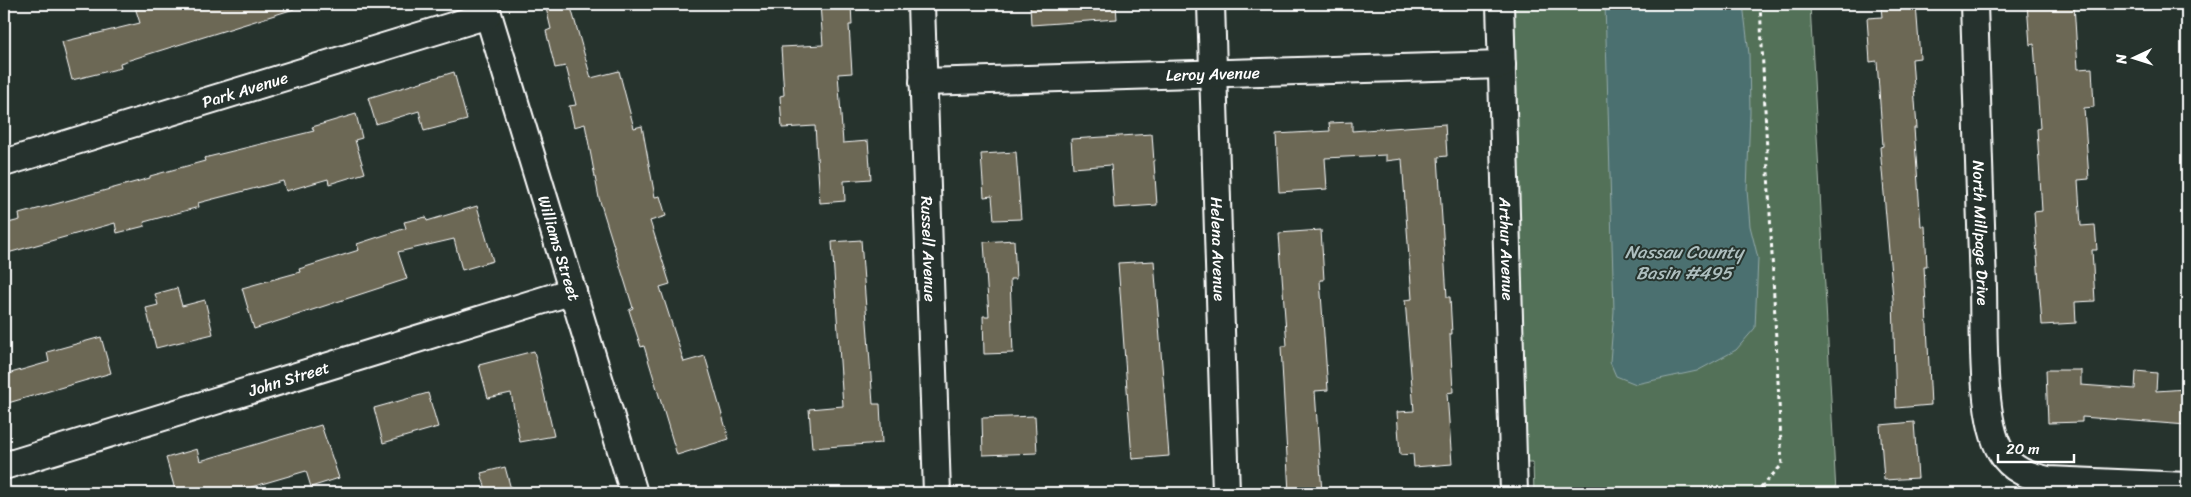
<svg xmlns="http://www.w3.org/2000/svg" width="2191" height="497" font-family="Sriracha,sans-serif">
	<style>
		.green { fill: #537159; stroke: #a9b8ac }
		.water { fill: #4b7070; stroke: #93a9a9 }
		.building { fill: #6c6855; stroke: #fff }
		.lines { fill: none; stroke-linecap: round; stroke-linejoin: round }
		.street-casing { stroke: #fff; stroke-width: 30 }
		.path { stroke: #fff; stroke-width: 3; stroke-dasharray: 4 4; stroke-linecap: butt }
		.street { stroke: #26332d; stroke-width: 26 }
		.labels { text-anchor: middle; stroke-width: 4; stroke-linejoin: round; paint-order: stroke }
		.street-label { font-size: 16px; fill: #fff; stroke: #26332d }
		.water-label { font-size: 18px; font-style: italic; fill: #aebfbf; stroke: #26332d }
	</style>
	<rect width="100%" height="100%" fill="#26332d"/>
	<filter id="ink" filterUnits="userSpaceOnUse"><feTurbulence type="fractalNoise" baseFrequency=".02" numOctaves="2"/><feDisplacementMap in="SourceGraphic" scale="10" xChannelSelector="R" yChannelSelector="G"/><feConvolveMatrix kernelMatrix="1 2 1 2 8 2 1 2 1" color-interpolation-filters="sRGB"/></filter>
	<g filter="url(#ink)">
		<!-- green -->
		<path class="green" d="M 1506,4 L 1810,4 L 1836,493 L 1534,493 L 1533,463 L 1524,463 Z"/>
		<!-- water -->
		<path class="water" d="M 1605,4 L 1743,4 L 1749,54 L 1750,112 L 1747,190 L 1750,226 L 1758,258 L 1755,328 L 1736,350 L 1697,371 L 1636,384 L 1616,376 L 1610,362 L 1614,311 Z"/>
		<!-- building -->
		<path class="building" d="M 134,4 L 294,4 L 294,9 L 120,63 L 121,68 L 72,80 L 62,42 L 140,23 Z
			M 545,4 L 570,4 L 591,78 L 619,71 L 634,128 L 642,126 L 655,197 L 660,196 L 666,216 L 650,221 L 670,284 L 660,287 L 684,362 L 705,356 L 729,439 L 677,455 L 644,346 L 641,347 L 629,310 L 633,308 L 599,198 L 585,124 L 574,127 L 569,106 L 576,105 L 566,66 L 555,68 L 546,31 L 551,29 Z
			M 820,4 L 851,4 L 852,25 L 849,25 L 852,73 L 838,74 L 843,143 L 868,141 L 871,179 L 844,181 L 845,201 L 820,203 L 815,126 L 782,128 L 780,96 L 784,95 L 781,47 L 823,45 Z
			M 1030,4 L 1116,4 L 1117,19 L 1031,25 Z
			M 1916,4 L 1920,58 L 1912,59 L 1917,128 L 1914,128 L 1921,226 L 1925,226 L 1927,266 L 1924,266 L 1931,405 L 1896,408 L 1893,298 L 1880,147 L 1883,146 L 1877,61 L 1870,62 L 1867,18 L 1882,17 L 1881,7 Z
			M 2027,4 L 2074,4 L 2078,69 L 2092,68 L 2094,107 L 2084,108 L 2089,179 L 2078,180 L 2081,226 L 2095,225 L 2097,250 L 2092,250 L 2095,301 L 2075,302 L 2076,323 L 2042,325 L 2034,212 L 2042,211 L 2037,129 L 2040,128 L 2034,44 L 2030,45 Z
			M 454,72 L 467,120 L 424,131 L 419,111 L 376,124 L 368,98 Z
			M 356,114 L 362,138 L 355,140 L 365,173 L 329,184 L 328,179 L 286,191 L 283,181 L 198,203 L 199,207 L 144,222 L 145,226 L 117,233 L 115,223 L 4,254 L 4,224 L 20,220 L 19,214 L 150,178 L 150,176 L 205,161 L 204,158 L 314,131 L 312,127 Z
			M 1352,122 L 1352,131 L 1445,124 L 1447,156 L 1438,157 L 1447,297 L 1450,297 L 1452,334 L 1450,334 L 1453,392 L 1447,393 L 1452,464 L 1414,467 L 1413,454 L 1400,455 L 1397,412 L 1414,411 L 1405,300 L 1412,299 L 1402,159 L 1386,161 L 1386,155 L 1325,158 L 1327,189 L 1279,192 L 1276,134 L 1330,131 L 1329,123 Z
			M 1152,134 L 1157,205 L 1114,208 L 1111,165 L 1073,168 L 1071,139 Z
			M 1016,152 L 1021,219 L 994,220 L 992,196 L 984,197 L 981,154 Z
			M 477,206 L 493,261 L 462,270 L 454,239 L 398,252 L 407,279 L 254,329 L 242,288 L 300,272 L 299,269 L 359,250 L 357,244 L 406,228 L 404,222 L 426,217 L 427,221 Z
			M 1321,230 L 1324,280 L 1320,280 L 1328,390 L 1315,391 L 1322,493 L 1289,493 L 1281,346 L 1287,346 L 1279,233 Z
			M 861,240 L 873,404 L 880,404 L 882,443 L 812,448 L 809,409 L 843,406 L 832,242 Z
			M 1014,240 L 1016,279 L 1010,279 L 1013,353 L 984,354 L 983,316 L 989,316 L 984,242 Z
			M 1154,261 L 1169,456 L 1132,459 L 1118,263 Z
			M 177,288 L 182,306 L 205,300 L 213,334 L 156,348 L 146,308 L 158,305 L 155,294 Z
			M 101,337 L 111,373 L 8,403 L 4,389 L 4,375 L 49,362 L 47,352 Z
			M 534,351 L 554,436 L 520,442 L 511,393 L 488,398 L 479,365 Z
			M 2046,370 L 2081,370 L 2081,385 L 2135,389 L 2136,371 L 2157,373 L 2156,391 L 2187,389 L 2187,425 L 2082,417 L 2082,422 L 2048,423 Z
			M 428,393 L 438,427 L 383,443 L 374,408 Z
			M 1035,416 L 1037,453 L 983,455 L 982,418 Z
			M 1914,422 L 1918,478 L 1884,480 L 1880,425 Z
			M 321,425 L 339,478 L 311,487 L 306,471 L 231,493 L 176,493 L 166,458 L 197,449 L 200,461 Z
			M 505,467 L 512,493 L 487,493 L 481,473 Z"/>
		<g class="lines">
			<!-- street casing -->
			<g class="street-casing">
				<g id="street">
					<path id="s1" d="M 485,4 L 634,493"/>
					<path id="s2" d="M 921,4 L 937,493"/>
					<path id="s3" d="M 1211,4 L 1226,493"/>
					<path id="s4" d="M 1500,4 L 1514,493"/>
					<path id="s5" d="M 1974,4 C 1977,98 1980,193 1983,288 C 1984,328 1981,420 2001,452 C 2011,470 2029,476 2048,480 L 2187,486"/>
					<path id="s6" d="M 923,82 L 1502,65"/>
					<path id="s7" d="M 4,163 L 488,15"/>
					<path id="s8" d="M 4,466 L 573,291"/>
				</g>
			</g>
			<!-- path -->
			<path class="path" d="M 1755,493 L 1782,465 L 1760,4"/>
			<!-- street -->
			<use href="#street" class="street"/>
		</g>
	</g>
	<g class="labels">
		<!-- street labels -->
		<g class="street-label">
			<text dy="6" stroke="none"><textPath href="#s6" startOffset="290">Leroy Avenue</textPath></text>
			<text dy="6" stroke="none"><textPath href="#s7" startOffset="252">Park Avenue</textPath></text>
			<text dy="6" stroke="none"><textPath href="#s5" startOffset="229">North Millpage Drive</textPath></text>
			<text dy="6" stroke="none"><textPath href="#s1" startOffset="255">Williams Street</textPath></text>
			<text dy="6" stroke="none"><textPath href="#s4" startOffset="245">Arthur Avenue</textPath></text>
			<text dy="6" stroke="none"><textPath href="#s2" startOffset="245">Russell Avenue</textPath></text>
			<text dy="6" stroke="none"><textPath href="#s3" startOffset="245">Helena Avenue</textPath></text>
			<text dy="6" stroke="none"><textPath href="#s8" startOffset="298">John Street</textPath></text>
		</g>
		<!-- water labels -->
		<g class="water-label">
			<text x="1684" y="258">Nassau County<tspan x="1684" dy="21">Basin #495</tspan></text>
		</g>
	</g>
	<!-- margin -->
	<rect width="2191" height="497" fill="none" stroke="#26332d" stroke-width="20"/>
	<rect x="10" y="10" width="2171" height="477" fill="none" stroke="#fff" stroke-width="2" filter="url(#ink)"/>
	<!-- north arrow -->
	<g transform="translate(2134 58) rotate(266)" stroke="#26332d" stroke-width="4" paint-order="stroke">
	<path d="M0-4L9 19L0 12L-9 19Z" fill="#ffffff"/>
	<text y="-8" font-size="14" font-weight="bold" text-anchor="middle" fill="#ffffff">N</text>
	</g>
	<!-- scale -->
	<path d="M1998 454v8h76v-8" fill="none" stroke="#ffffff" stroke-width="2.5"/>
	<text x="2006" y="454" font-size="15" fill="#ffffff" stroke="#26332d" stroke-width="4" paint-order="stroke">20 m</text>
</svg>
